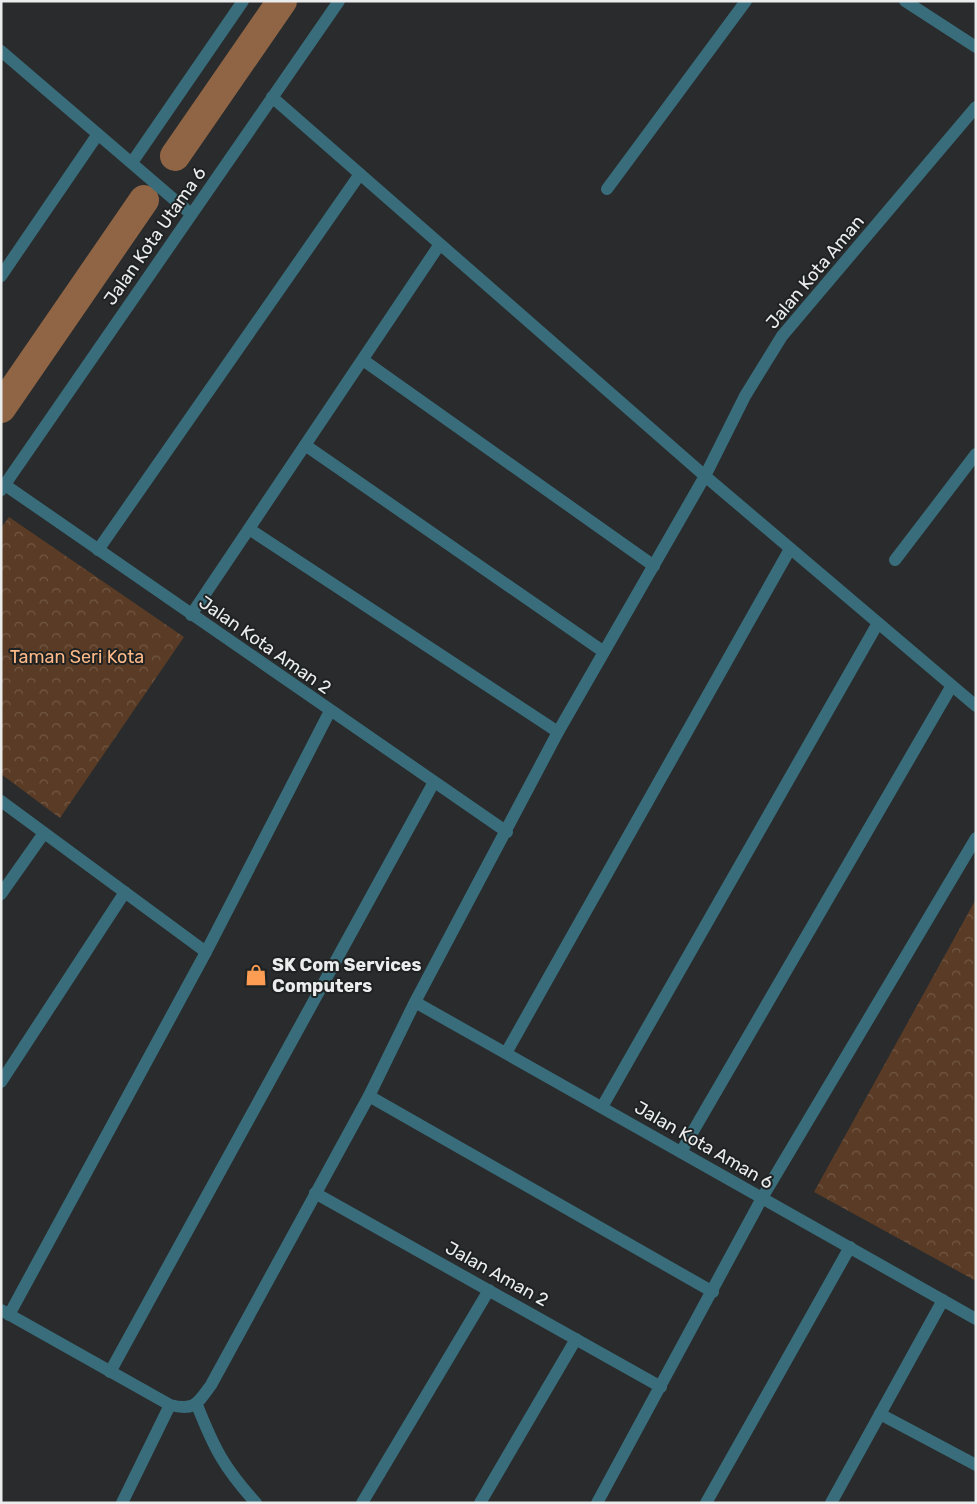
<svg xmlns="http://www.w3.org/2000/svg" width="977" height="1504" font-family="Rubik,sans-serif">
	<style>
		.forest { fill: url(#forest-crowns) }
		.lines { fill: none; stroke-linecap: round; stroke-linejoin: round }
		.canal { stroke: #906545; stroke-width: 30 }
		.service { stroke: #396d7b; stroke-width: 12 }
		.minor { stroke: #396d7b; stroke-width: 12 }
		.labels { text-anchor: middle; stroke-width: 4; stroke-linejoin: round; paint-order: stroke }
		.street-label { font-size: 18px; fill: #ebeded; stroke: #1f2222 }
		.park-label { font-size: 18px; fill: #fdb988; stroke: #1f2222 }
		.poi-label { font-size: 18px; font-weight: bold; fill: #ebeded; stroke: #1f2222; text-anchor: start }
	</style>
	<defs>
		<pattern id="forest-crowns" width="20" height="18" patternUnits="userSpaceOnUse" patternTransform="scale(1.25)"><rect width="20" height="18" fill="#5a3b25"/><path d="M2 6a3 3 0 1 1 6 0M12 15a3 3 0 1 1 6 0" fill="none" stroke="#725845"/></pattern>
	</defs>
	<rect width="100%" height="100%" fill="#292b2c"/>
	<!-- forest -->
	<path class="forest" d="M 9,517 L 184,637 L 60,818 L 1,774 L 1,528 Z
		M 976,899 L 976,1281 L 814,1192 Z"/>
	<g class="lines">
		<!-- canal -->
		<path class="canal" d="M 175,156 L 282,1
			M 1,408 L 144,200"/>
		<!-- service -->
		<path class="service" d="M 363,360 L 654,566
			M 249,529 L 558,732
			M 98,550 L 360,174
			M 1,801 L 206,952
			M 506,1053 L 790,549
			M 1,1082 L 125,892
			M 369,1096 L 713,1292
			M 681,1152 L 951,687
			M 110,1372 L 434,782
			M 880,1414 L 976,1465
			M 480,1503 L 576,1339
			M 706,1503 L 850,1247"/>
		<!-- minor -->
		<path class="minor" d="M 905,1 L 976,47
			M 1,51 L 191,214
			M 272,97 L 705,476 L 976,706
			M 133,161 L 243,1
			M 607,189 L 746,1
			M 1,276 L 98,134
			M 305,445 L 604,652
			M 5,485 L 507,832
			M 1,490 L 339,1
			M 895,560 L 976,454
			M 191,615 L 440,244
			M 1,894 L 44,833
			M 415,1002 L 976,1319
			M 602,1107 L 878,623
			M 315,1193 L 661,1387
			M 1,1310 L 170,1405 C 195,1411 197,1404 211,1385 L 369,1096 L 415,1002 L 558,732 L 705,476 L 745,396 L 782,336 L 976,107
			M 9,1315 L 206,952 L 330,711
			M 197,1405 C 214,1448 224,1468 256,1503
			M 122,1503 L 170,1405
			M 362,1503 L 489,1290
			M 597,1503 L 762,1198 L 976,838
			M 831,1503 L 943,1300"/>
	</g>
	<!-- icons -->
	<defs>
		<g id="shop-bare" transform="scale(1.725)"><path d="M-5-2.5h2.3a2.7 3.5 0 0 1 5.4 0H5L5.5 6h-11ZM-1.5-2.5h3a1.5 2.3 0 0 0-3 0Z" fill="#fc9d53" stroke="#1f2222" stroke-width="2.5" paint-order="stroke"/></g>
	</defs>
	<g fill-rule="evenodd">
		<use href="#shop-bare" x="256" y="975"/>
	</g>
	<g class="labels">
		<!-- street labels -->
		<g class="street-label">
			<text transform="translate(155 236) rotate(-55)" y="6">Jalan Kota Utama 6</text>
			<text transform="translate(815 272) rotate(-50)" y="6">Jalan Kota Aman</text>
			<text transform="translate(265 645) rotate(35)" y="6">Jalan Kota Aman 2</text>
			<text transform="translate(704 1145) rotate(30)" y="6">Jalan Kota Aman 6</text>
			<text transform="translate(497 1274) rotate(29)" y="6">Jalan Aman 2</text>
		</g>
		<!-- park labels -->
		<g class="park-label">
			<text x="77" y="663">Taman Seri Kota</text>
		</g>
		<!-- poi labels -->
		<g class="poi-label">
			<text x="272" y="971">SK Com Services<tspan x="272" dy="21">Computers</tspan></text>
		</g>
	</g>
	<!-- border -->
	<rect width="977" height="1504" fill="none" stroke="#ebeded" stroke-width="5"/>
</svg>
